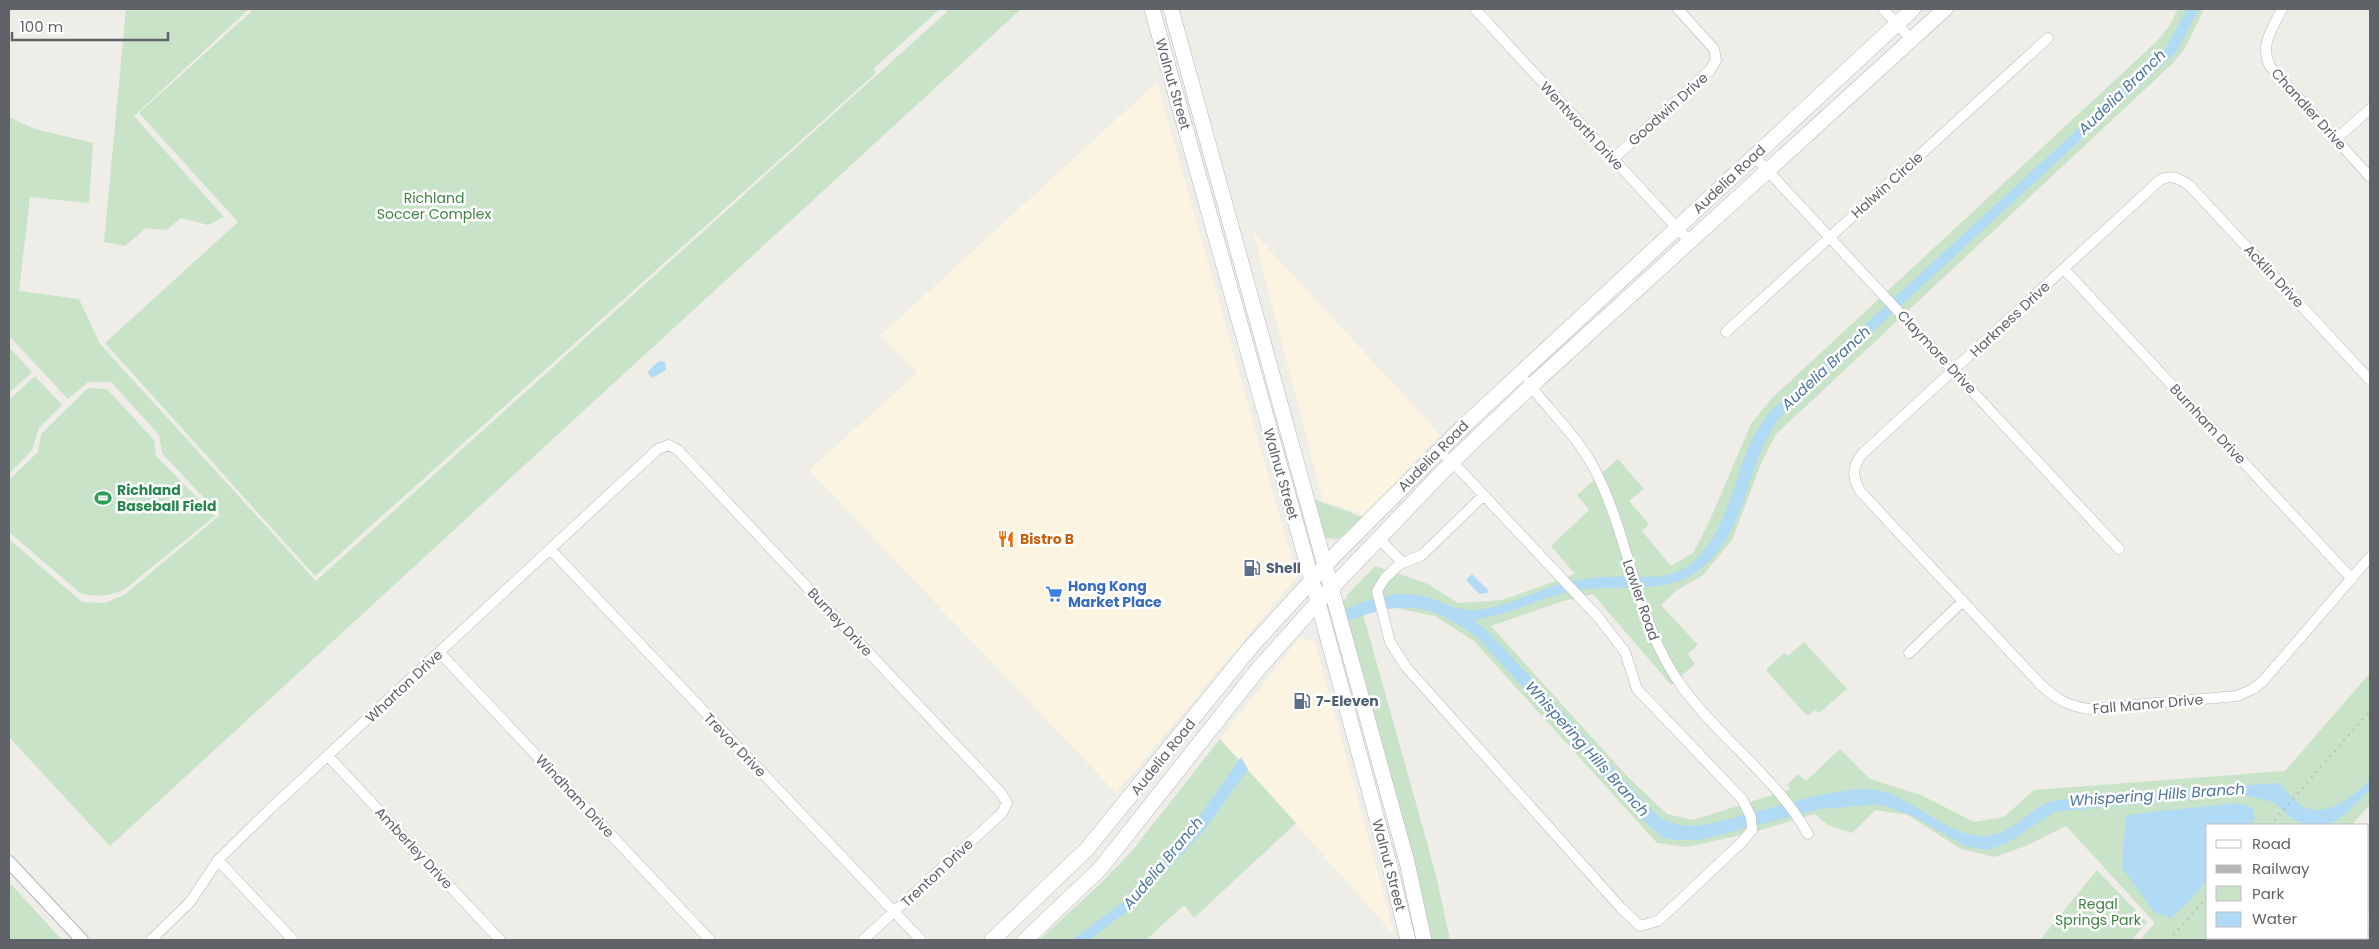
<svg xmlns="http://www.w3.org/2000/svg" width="2379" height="949" font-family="Poppins,sans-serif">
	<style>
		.commercial { fill: #faf4e1 }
		.green { fill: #c8e3c7 }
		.water { fill: #b1daf5 }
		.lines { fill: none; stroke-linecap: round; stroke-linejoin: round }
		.minor-casing { stroke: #b4b7ba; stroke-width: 11 }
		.tertiary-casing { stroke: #b4b7ba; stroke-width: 14 }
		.secondary-casing { stroke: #b3b6ba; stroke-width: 16 }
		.minor { stroke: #fff; stroke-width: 10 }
		.tertiary { stroke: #fff; stroke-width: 12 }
		.secondary { stroke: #fff; stroke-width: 15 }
		.rail { stroke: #b5b6b6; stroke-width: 3; stroke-dasharray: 1 6; stroke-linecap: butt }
		.labels { text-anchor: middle; stroke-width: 5; stroke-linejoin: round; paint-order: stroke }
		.street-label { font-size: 14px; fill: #5f6266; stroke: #fff }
		.park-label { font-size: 14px; fill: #418242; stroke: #fff }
		.leisure-label { font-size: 14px; font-weight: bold; fill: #27864d; stroke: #fff; text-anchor: start }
		.food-label { font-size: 14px; font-weight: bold; fill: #c56008; stroke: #fff; text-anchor: start }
		.service-label { font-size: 14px; font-weight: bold; fill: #4e5e75; stroke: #fff; text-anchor: start }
		.shop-label { font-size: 14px; font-weight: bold; fill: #366cbe; stroke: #fff; text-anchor: start }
		.water-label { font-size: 15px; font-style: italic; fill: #4c769d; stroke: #fff }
	</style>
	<rect width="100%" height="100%" fill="#efede7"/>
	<!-- commercial -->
	<path class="commercial" d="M 1157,82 L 1297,577 L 1116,793 L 809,470 L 917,373 L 880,336 Z
		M 1253,232 L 1440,434 L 1366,515 L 1323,501 Z
		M 1300,637 L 1315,642 L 1395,936 L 1220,739 Z"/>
	<!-- green -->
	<path class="green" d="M 126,9 L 249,9 L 134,116 L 224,217 L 208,225 L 181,218 L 166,230 L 146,228 L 125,246 L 104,242 Z
		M 254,9 L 940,9 L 873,69 L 876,73 L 315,576 L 105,343 L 238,222 L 139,113 Z
		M 950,9 L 1021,9 L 110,846 L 9,737 L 9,539 L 82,602 L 105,603 L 124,595 L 220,515 L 162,453 L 159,435 L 111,382 L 88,382 L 68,399 L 9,336 L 9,117 L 35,129 L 93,143 L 89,203 L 30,197 L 19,291 L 79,299 L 100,344 L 316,581 Z
		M 2178,9 L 2204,9 L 2184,50 L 2172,64 L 1776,434 L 1762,461 L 1732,540 L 1702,576 L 1677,590 L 1661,605 L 1698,645 L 1688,654 L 1695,664 L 1671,685 L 1593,594 L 1560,602 L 1491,626 L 1625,774 L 1667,814 L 1693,820 L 1791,789 L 1787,785 L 1798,774 L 1806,781 L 1840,749 L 1870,779 L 1921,795 L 1974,822 L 2004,817 L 2034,790 L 2285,771 L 2370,673 L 2370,804 L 2352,825 L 2208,825 L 2208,938 L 2253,938 L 2251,940 L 2140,940 L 2155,923 L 2066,826 L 2028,845 L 1995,857 L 1961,849 L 1908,815 L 1875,810 L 1852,833 L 1828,825 L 1815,814 L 1750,833 L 1687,847 L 1657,843 L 1474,641 L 1435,616 L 1388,606 L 1363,614 L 1436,875 L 1450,940 L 1429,940 L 1342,602 L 1347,598 L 1346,596 L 1375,566 L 1426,583 L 1458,603 L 1502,600 L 1575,574 L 1551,546 L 1589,510 L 1577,495 L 1618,459 L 1644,489 L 1629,501 L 1649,524 L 1642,531 L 1671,566 L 1693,553 L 1709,522 L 1751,424 L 1771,399 L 2156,42 L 2170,25 Z
		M 9,347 L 32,372 L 9,393 Z
		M 35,376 L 62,405 L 39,428 L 32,450 L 9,474 L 9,400 Z
		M 88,388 L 107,389 L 154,440 L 156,456 L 215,516 L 125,589 C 109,596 97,598 80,593 L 9,532 L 9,480 L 38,452 L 41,434 Z
		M 1313,499 L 1363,517 L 1338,539 L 1324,538 Z
		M 1804,642 L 1847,689 L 1819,713 L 1815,710 L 1807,716 L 1766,670 L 1784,653 L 1788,656 Z
		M 1220,739 L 1296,823 L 1194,918 L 1184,905 L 1146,940 L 1039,940 L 1099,885 L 1132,851 Z
		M 2097,870 L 2147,922 L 2132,940 L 2040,940 Z
		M 9,882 L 62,940 L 9,940 Z"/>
	<!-- water -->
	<path class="water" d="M 2187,9 L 2198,9 L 2177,51 L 1780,417 C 1752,454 1749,503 1725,541 C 1683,607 1630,579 1568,592 C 1548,596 1529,605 1510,611 C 1498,615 1486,617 1474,620 L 1486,630 L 1538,685 L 1645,803 C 1654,811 1663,822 1676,824 C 1697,829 1719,822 1739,816 C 1779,807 1821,791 1862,789 C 1907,786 1945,840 1988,836 C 2016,833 2031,804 2058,800 L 2278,783 C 2286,789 2291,799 2300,805 C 2324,820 2354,797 2370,779 L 2370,789 L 2352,808 L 2330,825 L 2304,825 L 2291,818 L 2273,802 L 2244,795 L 2061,811 L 2055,812 L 2007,843 L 1987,850 L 1965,846 L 1913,816 L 1880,804 L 1820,809 L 1699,840 L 1673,840 L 1662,837 L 1640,817 L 1479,639 C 1429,601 1403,600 1345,622 L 1343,611 C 1369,597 1401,589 1430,598 C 1445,603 1457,611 1473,610 C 1509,609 1540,586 1575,581 C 1586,579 1597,577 1609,577 C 1637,575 1668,583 1692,563 C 1729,532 1734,472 1756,432 C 1760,425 1765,419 1769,413 L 2166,48 Z
		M 659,361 L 665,362 L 666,370 L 652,378 L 647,372 Z
		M 1472,574 L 1488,590 L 1487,593 L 1479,594 L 1466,580 Z
		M 1241,757 L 1248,769 L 1202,833 L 1129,910 L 1089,940 L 1072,940 L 1123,902 L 1192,827 Z
		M 2236,803 L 2252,807 L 2255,817 L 2251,825 L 2208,825 L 2208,879 L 2192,898 L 2171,918 L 2154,912 L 2122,868 L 2126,815 Z"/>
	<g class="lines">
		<!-- minor casing -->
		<g class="minor-casing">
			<path id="minor" d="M 1475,9 L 1690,242
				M 1883,9 L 1912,40
				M 2282,9 C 2273,28 2259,45 2270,66 L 2370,177
				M 2336,139 L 2370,109
				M 1754,156 L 2119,549
				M 1613,159 L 1710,70 L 1716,60 L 1714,49 L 1678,9
				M 2064,269 L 2352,579
				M 1726,332 L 2048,38
				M 2370,380 L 2190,186 C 2181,179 2172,174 2160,180 L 1862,454 C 1852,467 1852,477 1860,491 L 2041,685 C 2056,699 2068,706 2089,709 L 2237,696 L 2253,689 L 2263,681 L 2370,557
				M 1529,382 C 1534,392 1543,401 1550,409 C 1566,428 1584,448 1595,470 C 1631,540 1635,623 1683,688 C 1721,740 1776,777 1808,834
				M 1447,458 L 1461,471 L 1599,618 L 1625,652 L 1637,689 L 1742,799 L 1751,817 L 1752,830 L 1741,843 L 1658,921 L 1640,926 L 1621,908 L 1406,667 L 1390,642 L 1377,591 L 1385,578 L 1400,564 L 1422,555 L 1483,496
				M 1379,539 L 1403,563
				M 550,549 L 921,940
				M 440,653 L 710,940
				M 1909,653 L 1963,601
				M 328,756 L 500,940
				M 218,860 L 293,940
				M 2368,918 L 2370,915
				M 151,940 L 190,902 L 218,860 L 270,809 L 658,449 L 669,445 L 678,450 L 1001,793 L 1007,803 L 1002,813 L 863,940
				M 2349,940 L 2351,938"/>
		</g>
		<!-- tertiary casing -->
		<g class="tertiary-casing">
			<path id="tertiary" d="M 9,862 L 82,940"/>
		</g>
		<!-- secondary casing -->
		<g class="secondary-casing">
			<path id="secondary" d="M 1152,9 L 1318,602 L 1390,867 L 1408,940
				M 1171,9 L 1407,862 L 1424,940
				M 992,940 L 1087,849 L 1250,648 L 1334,556 L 1468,422 L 1913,9
				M 1025,940 L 1100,869 L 1259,668 L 1318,602 L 1452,462 L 1531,386 L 1945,9"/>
		</g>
		<!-- minor -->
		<use href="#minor" class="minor"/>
		<!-- tertiary -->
		<use href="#tertiary" class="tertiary"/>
		<!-- secondary -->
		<use href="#secondary" class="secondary"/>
		<!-- rail -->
		<path class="rail" d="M 2270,825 L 2370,711
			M 2169,940 L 2208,896"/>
	</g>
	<!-- icons -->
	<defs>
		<g id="stadium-bare" transform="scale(1.35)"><path d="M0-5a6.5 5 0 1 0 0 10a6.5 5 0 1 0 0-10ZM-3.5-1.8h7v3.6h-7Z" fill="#2e9e5b" stroke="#fff" stroke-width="2.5" paint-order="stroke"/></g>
		<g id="restaurant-bare" transform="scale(1.35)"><path d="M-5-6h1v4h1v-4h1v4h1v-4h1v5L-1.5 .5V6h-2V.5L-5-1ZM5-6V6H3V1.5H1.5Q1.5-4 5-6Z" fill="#e8710a" stroke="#fff" stroke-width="2.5" paint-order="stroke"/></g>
		<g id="fuel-bare" transform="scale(1.35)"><path d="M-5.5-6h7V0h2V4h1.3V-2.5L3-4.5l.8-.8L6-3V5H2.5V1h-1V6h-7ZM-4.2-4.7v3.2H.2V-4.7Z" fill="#5c6f8a" stroke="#fff" stroke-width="2.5" paint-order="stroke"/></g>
		<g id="supermarket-bare" transform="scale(1.35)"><path d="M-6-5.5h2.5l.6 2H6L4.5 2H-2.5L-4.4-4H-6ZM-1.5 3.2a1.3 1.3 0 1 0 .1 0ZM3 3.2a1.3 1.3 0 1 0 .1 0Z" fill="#3f7fe0" stroke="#fff" stroke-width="2.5" paint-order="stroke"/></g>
	</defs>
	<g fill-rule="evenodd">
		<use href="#stadium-bare" x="103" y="498"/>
		<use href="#restaurant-bare" x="1006" y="539"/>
		<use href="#fuel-bare" x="1252" y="568"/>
		<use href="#supermarket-bare" x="1054" y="594"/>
		<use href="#fuel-bare" x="1302" y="701"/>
	</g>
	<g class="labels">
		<!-- street labels -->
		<g class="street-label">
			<text transform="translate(1173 84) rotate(74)" y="5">Walnut Street</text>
			<text transform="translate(1668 109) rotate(-42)" y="5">Goodwin Drive</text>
			<text transform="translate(2309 109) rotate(48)" y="5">Chandler Drive</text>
			<text transform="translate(1582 126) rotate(47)" y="5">Wentworth Drive</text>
			<text transform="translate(1729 179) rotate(-43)" y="5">Audelia Road</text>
			<text transform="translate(1887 185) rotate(-42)" y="5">Halwin Circle</text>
			<text transform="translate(2274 276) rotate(47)" y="5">Acklin Drive</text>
			<text transform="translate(2010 319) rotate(-43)" y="5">Harkness Drive</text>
			<text transform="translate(1937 352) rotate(47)" y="5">Claymore Drive</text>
			<text transform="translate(2208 424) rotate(47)" y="5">Burnham Drive</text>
			<text transform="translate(1433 456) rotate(-45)" y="5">Audelia Road</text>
			<text transform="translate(1281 474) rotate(74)" y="5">Walnut Street</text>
			<text transform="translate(1641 600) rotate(71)" y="5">Lawler Road</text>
			<text transform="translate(840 622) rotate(47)" y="5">Burney Drive</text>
			<text transform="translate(404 686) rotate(-43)" y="5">Wharton Drive</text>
			<text transform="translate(2148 704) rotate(-5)" y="5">Fall Manor Drive</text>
			<text transform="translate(735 745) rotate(46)" y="5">Trevor Drive</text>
			<text transform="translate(1163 757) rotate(-51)" y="5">Audelia Road</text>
			<text transform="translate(575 796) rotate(47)" y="5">Windham Drive</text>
			<text transform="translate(414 848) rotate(47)" y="5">Amberley Drive</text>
			<text transform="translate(1389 865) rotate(75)" y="5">Walnut Street</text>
			<text transform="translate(937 873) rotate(-43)" y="5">Trenton Drive</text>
		</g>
		<!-- park labels -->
		<g class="park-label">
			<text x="434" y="203">Richland<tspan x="434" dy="16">Soccer Complex</tspan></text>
			<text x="2098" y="909">Regal<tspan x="2098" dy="16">Springs Park</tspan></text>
		</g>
		<!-- leisure labels -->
		<g class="leisure-label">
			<text x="117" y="495">Richland<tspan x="117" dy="16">Baseball Field</tspan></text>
		</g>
		<!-- food labels -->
		<g class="food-label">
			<text x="1020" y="544">Bistro B</text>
		</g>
		<!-- service labels -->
		<g class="service-label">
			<text x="1266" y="573">Shell</text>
			<text x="1316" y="706">7-Eleven</text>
		</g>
		<!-- shop labels -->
		<g class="shop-label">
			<text x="1068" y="591">Hong Kong<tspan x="1068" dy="16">Market Place</tspan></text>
		</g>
		<!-- water labels -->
		<g class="water-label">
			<text transform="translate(2122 92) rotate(-44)" y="5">Audelia Branch</text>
			<text transform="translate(1826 368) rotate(-43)" y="5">Audelia Branch</text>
			<text transform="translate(1587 749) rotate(48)" y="5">Whispering Hills Branch</text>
			<text transform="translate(2157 795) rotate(-4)" y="5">Whispering Hills Branch</text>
			<text transform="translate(1163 863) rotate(-50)" y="5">Audelia Branch</text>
		</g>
	</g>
	<!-- border -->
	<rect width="2379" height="949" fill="none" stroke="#5f6266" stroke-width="20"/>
	<!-- legend -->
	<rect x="2206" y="824" width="162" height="115" fill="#ffffff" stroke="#bfc0c2"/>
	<rect x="2216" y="840" width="25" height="8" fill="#ffffff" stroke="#bfc0c2"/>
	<text x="2252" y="849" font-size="15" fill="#5f6266">Road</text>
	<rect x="2216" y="865" width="25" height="8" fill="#b5b6b6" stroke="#bfc0c2"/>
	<text x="2252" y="874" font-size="15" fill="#5f6266">Railway</text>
	<rect x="2216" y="886" width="25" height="15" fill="#c8e3c7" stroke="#bfc0c2"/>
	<text x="2252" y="899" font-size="15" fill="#5f6266">Park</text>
	<rect x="2216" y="912" width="25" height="15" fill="#b1daf5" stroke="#bfc0c2"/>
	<text x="2252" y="924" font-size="15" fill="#5f6266">Water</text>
	<!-- scale -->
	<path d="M12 32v8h156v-8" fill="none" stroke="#5f6266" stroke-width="2.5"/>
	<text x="20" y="32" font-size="15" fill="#5f6266" stroke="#ffffff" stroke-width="4" paint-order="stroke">100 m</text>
</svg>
